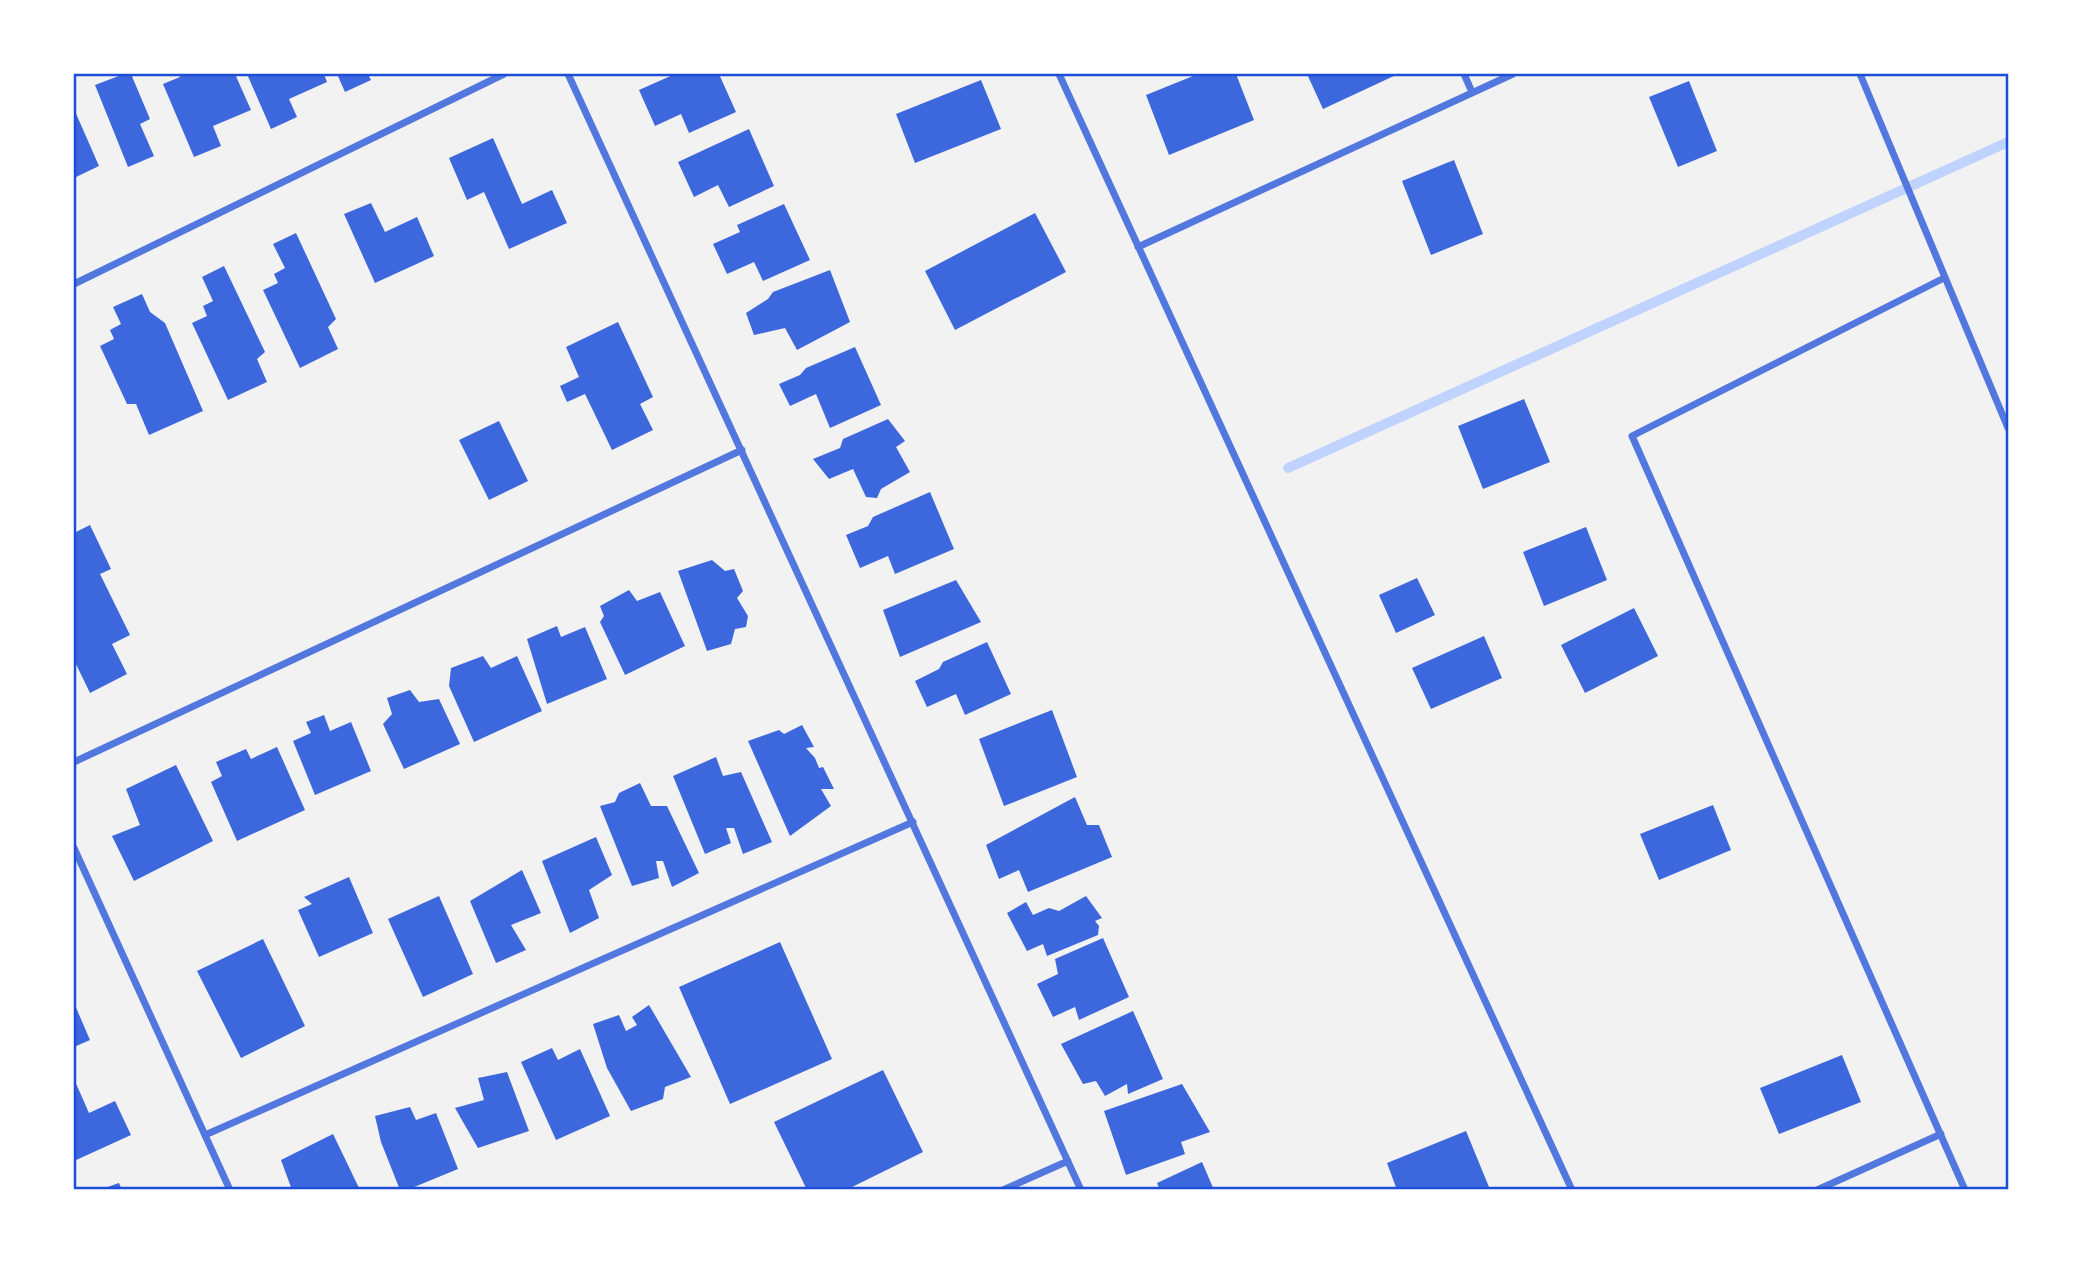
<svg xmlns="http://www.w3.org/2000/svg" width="2082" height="1263" font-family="'Source Serif 4',serif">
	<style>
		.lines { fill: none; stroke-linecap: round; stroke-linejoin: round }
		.stream { stroke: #bfd3fe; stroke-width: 10 }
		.building { fill: #3d67dc }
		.minor { stroke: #5277de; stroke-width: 7 }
		.neatline { fill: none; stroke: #1d4ed8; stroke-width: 2.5 }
	</style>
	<rect width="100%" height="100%" fill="#f2f2f2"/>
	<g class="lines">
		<!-- stream -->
		<path class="stream" d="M 1288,468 L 2008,142"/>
	</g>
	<!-- building -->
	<path class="building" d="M 124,74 L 131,74 L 150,119 L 140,124 L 154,156 L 128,167 L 95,85 Z
		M 178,74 L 235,74 L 251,110 L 213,126 L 221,146 L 194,157 L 163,84 L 180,77 Z
		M 247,74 L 324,74 L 327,82 L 289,99 L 297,117 L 271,129 Z
		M 337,74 L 368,74 L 371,80 L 345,92 Z
		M 675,74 L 719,74 L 736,112 L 689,133 L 681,114 L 655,126 L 639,90 Z
		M 1198,74 L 1236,74 L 1254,120 L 1169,155 L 1146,95 Z
		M 1307,74 L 1395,74 L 1396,75 L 1323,109 Z
		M 981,80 L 1001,129 L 915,163 L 896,114 Z
		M 1689,81 L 1717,151 L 1678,167 L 1649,97 Z
		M 74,109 L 99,166 L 74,178 Z
		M 749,129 L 774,186 L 729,207 L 718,185 L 694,197 L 678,162 Z
		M 493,138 L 522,204 L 552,190 L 567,223 L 509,249 L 484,192 L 467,200 L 449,158 Z
		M 1454,160 L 1483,234 L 1431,255 L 1402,181 Z
		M 371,203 L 385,232 L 417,217 L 434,256 L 375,283 L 344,214 Z
		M 784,204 L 810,260 L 763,281 L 754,262 L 727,274 L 713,244 L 740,232 L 737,225 Z
		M 1035,213 L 1066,272 L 955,330 L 925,271 Z
		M 296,233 L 336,319 L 328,327 L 338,349 L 300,368 L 263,290 L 278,283 L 274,274 L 285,268 L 273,244 Z
		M 224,266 L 265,352 L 257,359 L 267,382 L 228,400 L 192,323 L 207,316 L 203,306 L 213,301 L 202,277 Z
		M 830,270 L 850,322 L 797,350 L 785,328 L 754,335 L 746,313 L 768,299 L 773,292 Z
		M 142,294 L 150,312 L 165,323 L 203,411 L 149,435 L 136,404 L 127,404 L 100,346 L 114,339 L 110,330 L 121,324 L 113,307 Z
		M 618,322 L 653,397 L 640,404 L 653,430 L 612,450 L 585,394 L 567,402 L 560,386 L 579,377 L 566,347 Z
		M 855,347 L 881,405 L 830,428 L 816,394 L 790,406 L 779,384 L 800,375 L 806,368 Z
		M 1524,399 L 1550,462 L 1483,489 L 1458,426 Z
		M 888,419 L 905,441 L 896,447 L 910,472 L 881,489 L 877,498 L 866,497 L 853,469 L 829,479 L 813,459 L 840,448 L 843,439 Z
		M 499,421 L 528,481 L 489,500 L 459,440 Z
		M 930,492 L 954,549 L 895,574 L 888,556 L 860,568 L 846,535 L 868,526 L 873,517 Z
		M 90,525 L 111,569 L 100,574 L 130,635 L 112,644 L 127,674 L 90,693 L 74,660 L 74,533 Z
		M 1586,527 L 1607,580 L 1544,606 L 1523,552 Z
		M 712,560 L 725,571 L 734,569 L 743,591 L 737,598 L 748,616 L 746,627 L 735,629 L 731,644 L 707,651 L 678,571 Z
		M 1417,578 L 1435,615 L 1396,633 L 1379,595 Z
		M 956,580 L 981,622 L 900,657 L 883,610 Z
		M 629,590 L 637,601 L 660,592 L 685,646 L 625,675 L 600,622 L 604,616 L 600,606 Z
		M 1634,608 L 1658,656 L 1585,693 L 1561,645 Z
		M 557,626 L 561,637 L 585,627 L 607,679 L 547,704 L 527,639 Z
		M 1484,636 L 1502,678 L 1431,709 L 1412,668 Z
		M 987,642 L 1011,694 L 965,715 L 956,694 L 927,707 L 915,681 L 939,669 L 943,662 Z
		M 483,656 L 491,668 L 517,656 L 542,711 L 474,742 L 449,686 L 451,668 Z
		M 410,690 L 419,702 L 439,699 L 460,744 L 404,769 L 383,724 L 392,714 L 387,698 Z
		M 1052,710 L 1077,777 L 1004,806 L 979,739 Z
		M 324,715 L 330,731 L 351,722 L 371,771 L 315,795 L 293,741 L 311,733 L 306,722 Z
		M 802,725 L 814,747 L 806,748 L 815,758 L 819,768 L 823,767 L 834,789 L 821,789 L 831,806 L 790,836 L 748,741 L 779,730 L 784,734 Z
		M 277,747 L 305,810 L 237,841 L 211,782 L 222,776 L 216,762 L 246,749 L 251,759 Z
		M 716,757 L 723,776 L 741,772 L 772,842 L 743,854 L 734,828 L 726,828 L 731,843 L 705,854 L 673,776 Z
		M 176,765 L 213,841 L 134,881 L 112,836 L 140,825 L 126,789 Z
		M 640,783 L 651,806 L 667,806 L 699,873 L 672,887 L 663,861 L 656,861 L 659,878 L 632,886 L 600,806 L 615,802 L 619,793 Z
		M 1075,797 L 1087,825 L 1099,825 L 1112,857 L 1028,892 L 1019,870 L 999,879 L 986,845 Z
		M 1713,805 L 1731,850 L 1659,880 L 1640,834 Z
		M 596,837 L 612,875 L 589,890 L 599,918 L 570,933 L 542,861 Z
		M 522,870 L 541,913 L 511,925 L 526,950 L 496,963 L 470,901 Z
		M 349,877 L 373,933 L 319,957 L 298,910 L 312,904 L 304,897 Z
		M 439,896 L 473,974 L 423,997 L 388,919 Z
		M 1086,896 L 1102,918 L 1095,921 L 1099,926 L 1098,935 L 1047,956 L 1043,944 L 1027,951 L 1007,913 L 1026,902 L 1033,915 L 1049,908 L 1059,911 Z
		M 1103,938 L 1129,997 L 1079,1020 L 1075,1007 L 1053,1017 L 1037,984 L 1058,974 L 1055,959 Z
		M 263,939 L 305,1026 L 241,1058 L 197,971 Z
		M 780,942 L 832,1059 L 730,1104 L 679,987 Z
		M 74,1003 L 90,1040 L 74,1047 Z
		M 649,1005 L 691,1077 L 665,1087 L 663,1099 L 631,1111 L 607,1068 L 593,1024 L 619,1015 L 626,1031 L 637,1025 L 632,1017 Z
		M 1133,1011 L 1163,1079 L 1128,1094 L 1127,1084 L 1105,1096 L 1096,1081 L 1083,1084 L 1061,1044 Z
		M 552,1048 L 558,1060 L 580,1049 L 610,1116 L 556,1140 L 521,1062 Z
		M 1842,1055 L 1861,1102 L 1779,1134 L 1760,1088 Z
		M 883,1070 L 923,1152 L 846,1190 L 807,1190 L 774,1122 Z
		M 507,1072 L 529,1131 L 478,1148 L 455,1108 L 484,1100 L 478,1078 Z
		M 74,1079 L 89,1113 L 115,1101 L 131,1135 L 74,1161 Z
		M 1182,1084 L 1210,1132 L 1181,1142 L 1185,1154 L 1126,1175 L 1104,1111 Z
		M 410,1107 L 416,1120 L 436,1113 L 458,1169 L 407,1190 L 400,1190 L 381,1142 L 375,1116 Z
		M 1466,1131 L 1489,1187 L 1483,1190 L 1397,1190 L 1387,1163 Z
		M 333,1134 L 360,1190 L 292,1190 L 281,1160 Z
		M 1202,1162 L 1214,1190 L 1160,1190 L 1157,1183 Z
		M 119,1183 L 122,1190 L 102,1190 L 102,1189 Z"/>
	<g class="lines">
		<!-- minor -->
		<path class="minor" d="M 568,74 L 1081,1190
			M 1059,74 L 1572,1190
			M 1464,74 L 1472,92
			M 1860,74 L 2008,428
			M 1138,247 L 1513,74
			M 1944,278 L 1632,436 L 1965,1190
			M 74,284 L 504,74
			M 74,762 L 742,450
			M 74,848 L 230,1190
			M 205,1135 L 913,822
			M 1003,1190 L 1068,1161
			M 1817,1190 L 1941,1134"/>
	</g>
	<!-- border -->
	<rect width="2082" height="1263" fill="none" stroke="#ffffff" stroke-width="150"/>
	<rect x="75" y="75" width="1932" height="1113" class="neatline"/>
</svg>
